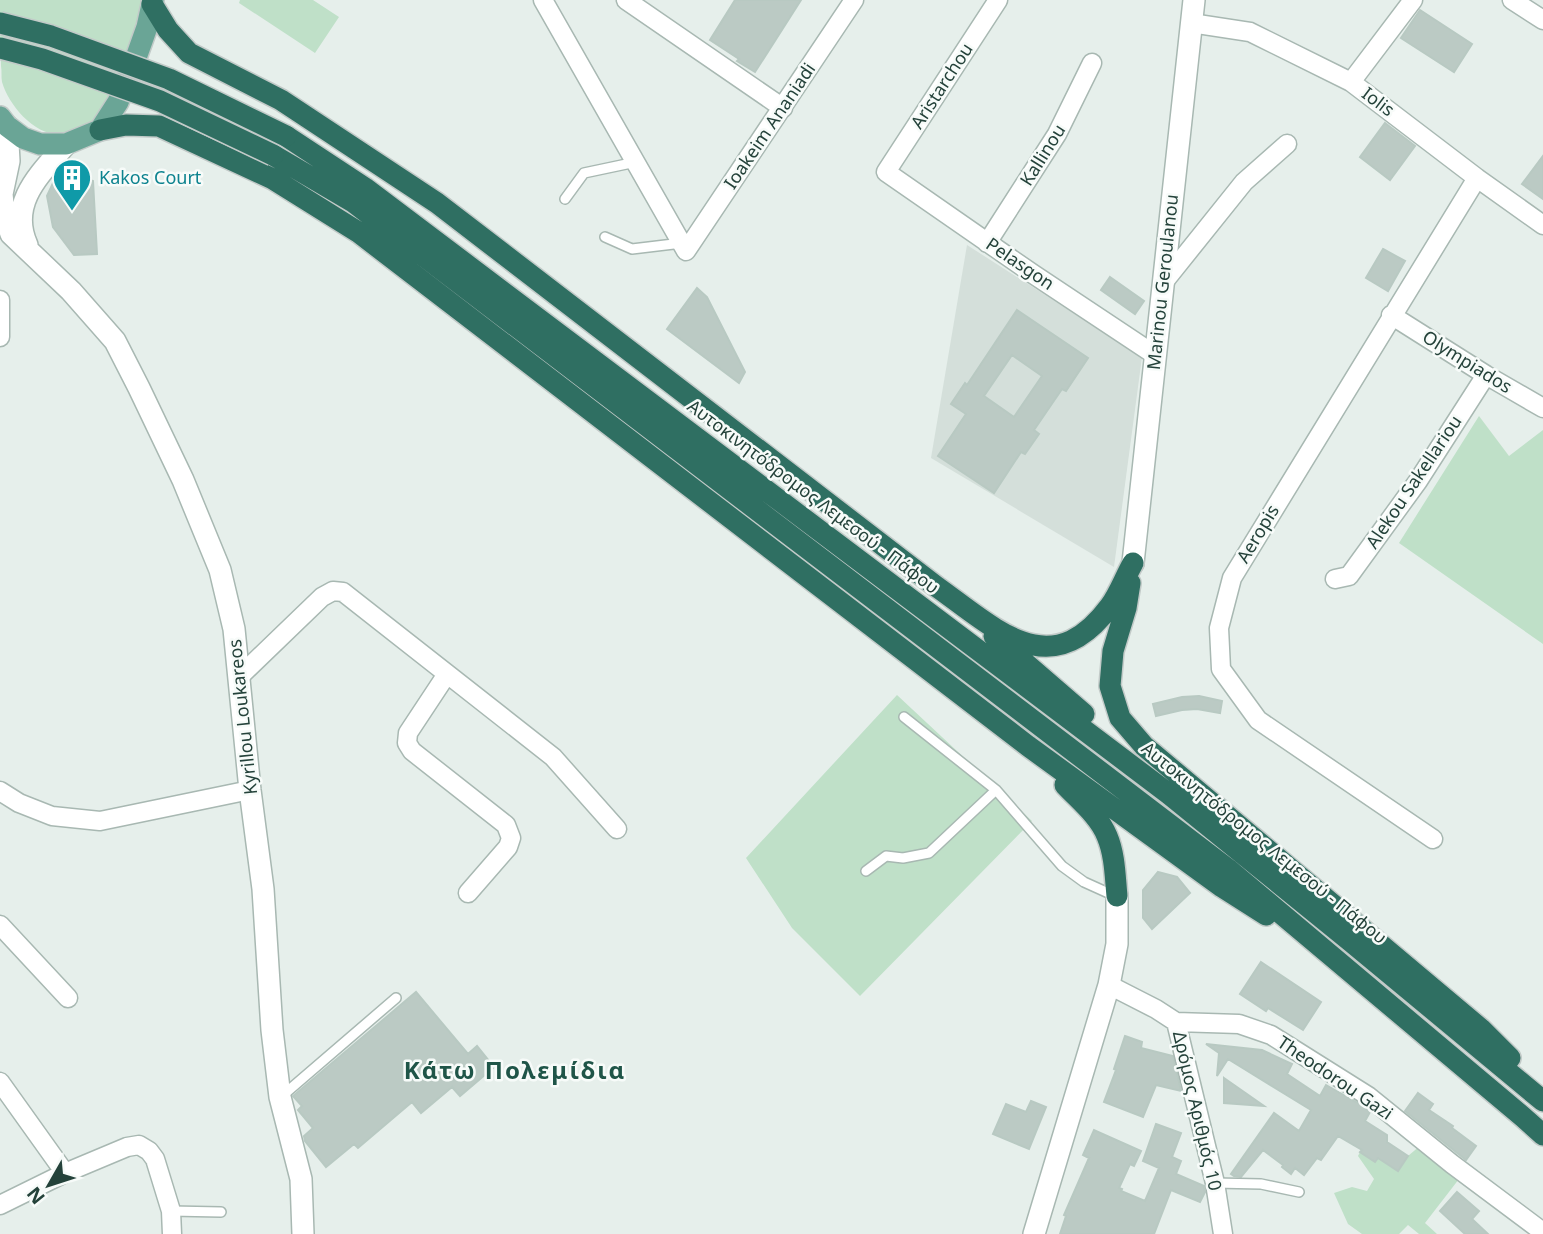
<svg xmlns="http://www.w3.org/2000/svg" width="1543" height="1234" font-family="'Noto Sans',sans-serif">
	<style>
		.built { fill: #d4dfda }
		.green { fill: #bfe0c8 }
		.building { fill: #bbcac4; stroke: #b8c9c2; stroke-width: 2; fill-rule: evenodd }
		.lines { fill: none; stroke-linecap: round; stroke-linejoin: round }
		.service-casing { stroke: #a8b8b2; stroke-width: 12 }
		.minor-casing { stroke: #a8b8b2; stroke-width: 21 }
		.tertiary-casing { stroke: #a8b8b2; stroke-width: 24 }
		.primary-casing { stroke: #c2cac8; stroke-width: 24 }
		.motorway-casing { stroke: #c2cac8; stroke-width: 24 }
		.service { stroke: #fff; stroke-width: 9 }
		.minor { stroke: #fff; stroke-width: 18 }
		.tertiary { stroke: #fff; stroke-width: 21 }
		.primary { stroke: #6aa596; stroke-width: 21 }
		.motorway { stroke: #2f6f62; stroke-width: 21 }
		.motorway-bridge-casing { stroke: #c2cac8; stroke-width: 24; stroke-linecap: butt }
		.motorway-bridge { stroke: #2f6f62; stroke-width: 21 }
		.labels { text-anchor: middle; stroke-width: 5; stroke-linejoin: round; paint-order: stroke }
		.street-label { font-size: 18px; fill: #24423a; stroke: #f7fbf9 }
		.culture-label { font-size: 18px; fill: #0d838f; stroke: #f7fbf9; text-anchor: start }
		.district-label { font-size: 24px; font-weight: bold; letter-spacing: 2px; fill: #1f5548; stroke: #f7fbf9 }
	</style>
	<rect width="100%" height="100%" fill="#e6efeb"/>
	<!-- built -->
	<path class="built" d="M 967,245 L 1142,357 L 1114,567 L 931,458 Z"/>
	<!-- green -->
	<path class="green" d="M 0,0 L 148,0 L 100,119 C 89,124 77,131 65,134 C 37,139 9,106 2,82 C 1,77 2,71 1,66 C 0,44 0,22 0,0 Z
		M 240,0 L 313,0 L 339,17 L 315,53 L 239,3 Z
		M 1479,416 L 1509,456 L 1543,430 L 1543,644 L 1399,543 Z
		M 897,695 L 1032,821 L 860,996 L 792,928 L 746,858 Z
		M 1421,1145 L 1459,1179 L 1425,1223 L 1437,1234 L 1419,1234 L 1408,1225 L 1399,1234 L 1362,1234 L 1348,1224 L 1334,1193 L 1352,1187 L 1367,1191 L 1374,1179 L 1358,1156 L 1360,1152 L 1375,1162 L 1378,1158 L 1398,1171 L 1408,1156 Z"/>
	<!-- building -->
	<path class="building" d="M 735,0 L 801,0 L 755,72 L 737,61 L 739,59 L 710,40 Z
		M 1420,10 L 1472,44 L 1454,72 L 1401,38 Z
		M 1385,123 L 1415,146 L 1390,180 L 1360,157 Z
		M 1543,156 L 1543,199 L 1522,184 Z
		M 67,177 L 79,177 L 93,181 L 97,254 L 74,255 L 53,227 L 47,196 L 53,183 Z
		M 1383,249 L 1405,261 L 1388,291 L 1366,278 Z
		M 1110,277 L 1144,301 L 1135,314 L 1101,290 Z
		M 697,288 L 707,297 L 745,372 L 739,383 L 667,329 Z
		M 1017,310 L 1088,358 L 1066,391 L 1062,389 L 1034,430 L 1039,434 L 1025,454 L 1021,452 L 994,493 L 938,456 L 966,414 L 951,404 L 965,383 L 967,385 ZM 1012,355 L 1042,376 L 1014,417 L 984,396 Z
		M 1199,696 L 1222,701 L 1220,713 L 1197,709 L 1182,710 L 1156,716 L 1153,704 L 1182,697 Z
		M 1158,872 L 1177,877 L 1190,893 L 1152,929 L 1143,918 L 1143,890 Z
		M 1261,962 L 1321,1002 L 1303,1030 L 1268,1008 L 1266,1011 L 1240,994 Z
		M 416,992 L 468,1054 L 477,1046 L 494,1067 L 460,1096 L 452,1087 L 421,1113 L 412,1102 L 358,1148 L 354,1144 L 326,1167 L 305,1141 L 304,1136 L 313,1128 L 298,1110 L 302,1106 L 293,1096 Z
		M 1125,1036 L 1142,1042 L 1141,1048 L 1173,1056 L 1181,1091 L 1156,1085 L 1143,1117 L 1104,1102 L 1116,1070 L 1114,1069 Z
		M 1206,1044 L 1262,1050 L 1292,1064 L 1287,1074 L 1320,1096 L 1326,1085 L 1363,1106 L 1370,1112 L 1365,1121 L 1387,1135 L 1387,1142 L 1408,1156 L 1398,1171 L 1378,1158 L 1375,1162 L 1360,1152 L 1362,1150 L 1338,1136 L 1321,1160 L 1317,1158 L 1304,1175 L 1295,1168 L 1291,1174 L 1282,1167 L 1283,1165 L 1263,1150 L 1241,1177 L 1234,1176 L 1231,1174 L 1274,1113 L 1299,1131 L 1311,1110 L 1228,1059 L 1217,1076 L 1219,1053 Z
		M 1224,1078 L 1264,1106 L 1224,1103 Z
		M 1418,1093 L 1433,1104 L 1429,1110 L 1453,1126 L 1452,1128 L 1476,1146 L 1466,1160 L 1405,1111 Z
		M 1031,1101 L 1046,1107 L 1029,1149 L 993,1134 L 1006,1104 L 1026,1112 Z
		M 1156,1124 L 1181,1133 L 1172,1157 L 1181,1161 L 1176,1174 L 1204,1186 L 1205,1192 L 1200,1202 L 1171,1190 L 1154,1234 L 1060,1234 L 1066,1216 L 1064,1215 L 1089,1158 L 1083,1155 L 1094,1130 L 1141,1151 L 1134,1166 L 1130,1164 L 1119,1188 L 1122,1189 L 1121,1191 L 1145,1201 L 1159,1168 L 1143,1161 Z
		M 1457,1192 L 1479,1211 L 1472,1219 L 1488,1234 L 1465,1234 L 1440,1211 Z"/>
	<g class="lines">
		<!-- service casing -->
		<g class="service-casing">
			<path id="service" d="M 565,199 L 584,173 L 636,162
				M 605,237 L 632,249 L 682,243
				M 904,717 L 996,790 L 1062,866 L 1084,882 L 1115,896
				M 866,871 L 886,856 L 903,858 L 929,853 L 996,790
				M 282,1096 L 396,998
				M 1215,1183 L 1261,1184 L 1299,1192
				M 171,1211 L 221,1212"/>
		</g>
		<!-- minor casing -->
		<g class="minor-casing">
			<path id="minor" d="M 543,0 L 686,251 L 854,0
				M 626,0 L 783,108
				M 998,0 L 886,172 L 1033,274 L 1155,355
				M 1512,0 L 1543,20
				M 1191,23 L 1250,32 L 1351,82 L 1477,178 L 1543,225
				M 1351,82 L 1413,0
				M 987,243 L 1057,134 L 1092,63
				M 1163,283 L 1244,182 L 1287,144
				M 0,300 L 0,337
				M 1391,315 L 1486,375 L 1543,408
				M 1335,579 L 1349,576 L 1418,481 L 1486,375
				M 447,674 L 408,733 L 407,743 L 412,751 L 506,825 L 511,838 L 508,847 L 468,893
				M 239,677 L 322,597 L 333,591 L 343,592 L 553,757 L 617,829
				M 0,791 L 19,803 L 52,816 L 100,821 L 250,790
				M 1433,839 L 1258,720 L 1221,669 L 1219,628 L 1232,578 L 1477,178
				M 0,925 L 68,998
				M 1109,985 L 1156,1009 L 1176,1022 L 1215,1183 L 1223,1234
				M 1176,1022 L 1239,1024 L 1271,1035 L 1368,1096 L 1452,1164 L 1543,1232
				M 0,1082 L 65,1173
				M 0,1205 L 65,1173 L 127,1147 L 139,1145 L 149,1151 L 155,1159 L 171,1211 L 172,1234"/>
		</g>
		<!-- tertiary casing -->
		<g class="tertiary-casing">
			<path id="tertiary" d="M 7,126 L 9,161 L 2,194 L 4,213 L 11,234 L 71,291 L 115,341 L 139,388 L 183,480 L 220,570 L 234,629 L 250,790 L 263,889 L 272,1030 L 280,1097 L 301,1179 L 303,1234
				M 27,245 C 8,203 40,174 66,144
				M 1133,563 L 1194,0
				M 1034,1234 L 1109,985 L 1117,944 L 1117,896"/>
		</g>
		<!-- primary casing -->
		<g class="primary-casing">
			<path id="primary" d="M 0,117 L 7,126 L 23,138 L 40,144 L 66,144 L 100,130 L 118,102 L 137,55 L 147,27 L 153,0"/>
		</g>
		<!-- motorway casing -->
		<g class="motorway-casing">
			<path id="motorway" d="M 152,4 L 168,30 L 189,53 L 281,100 L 437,203 L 937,587 C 996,629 1051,686 1110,606 C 1119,594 1125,577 1133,563
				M 100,130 L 126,125 L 159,126 L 273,179 L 358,232 L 1028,746 L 1222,887 L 1266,915
				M 286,136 L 365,188 L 1169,794 L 1349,940 L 1543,1101
				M 273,155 L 353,202 L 1228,869 L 1523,1117 L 1543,1135
				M 1130,583 L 1126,608 L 1113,651 L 1110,686 L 1120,718 L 1144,746 L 1481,1029 L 1510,1058
				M 994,636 L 1084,714
				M 1065,785 C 1080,801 1099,816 1107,836 C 1115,855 1115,876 1117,896"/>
		</g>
		<!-- service -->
		<use href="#service" class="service"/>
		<!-- minor -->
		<use href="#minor" class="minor"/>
		<!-- tertiary -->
		<use href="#tertiary" class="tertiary"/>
		<!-- primary -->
		<use href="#primary" class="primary"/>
		<!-- motorway -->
		<use href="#motorway" class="motorway"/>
		<!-- motorway-bridge casing -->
		<g class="motorway-bridge-casing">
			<path id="motorway-bridge" d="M 0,23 L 51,36 L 169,79 L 286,136
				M 0,48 L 42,59 L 160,101 L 273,155"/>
		</g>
		<!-- motorway-bridge -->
		<use href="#motorway-bridge" class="motorway-bridge"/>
	</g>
	<!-- icons -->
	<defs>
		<g id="building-pin" transform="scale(2.0125)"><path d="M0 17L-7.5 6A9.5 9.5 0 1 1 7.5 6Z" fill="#0f9aa8" stroke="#f7fbf9"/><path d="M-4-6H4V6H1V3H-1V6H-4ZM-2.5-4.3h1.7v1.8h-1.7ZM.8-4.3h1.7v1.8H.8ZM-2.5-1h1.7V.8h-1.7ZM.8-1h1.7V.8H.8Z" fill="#fff"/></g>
	</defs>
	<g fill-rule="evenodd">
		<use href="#building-pin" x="72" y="178"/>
	</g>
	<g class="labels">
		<!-- street labels -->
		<g class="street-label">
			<text transform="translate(942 86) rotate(-57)" y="6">Aristarchou</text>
			<text transform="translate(1378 102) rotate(37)" y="6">Iolis</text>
			<text transform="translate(770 126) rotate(-56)" y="6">Ioakeim Ananiadi</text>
			<text transform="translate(1043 155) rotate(-58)" y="6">Kallinou</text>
			<text transform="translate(1020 264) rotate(34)" y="6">Pelasgon</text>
			<text transform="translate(1163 282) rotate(-84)" y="6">Marinou Geroulanou</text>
			<text transform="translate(1467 362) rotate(32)" y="6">Olympiados</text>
			<text transform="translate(1414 482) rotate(-56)" y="6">Alekou Sakellariou</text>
			<text transform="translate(813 497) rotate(37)" y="6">Αυτοκινητόδρομος Λεμεσού - Πάφου</text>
			<text transform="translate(1258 534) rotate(-59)" y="6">Aeropis</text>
			<text transform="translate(243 717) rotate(-96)" y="6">Kyrillou Loukareos</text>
			<text transform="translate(1264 843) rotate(39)" y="6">Αυτοκινητόδρομος Λεμεσού - Πάφου</text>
			<text transform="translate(1335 1078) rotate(34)" y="6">Theodorou Gazi</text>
			<text transform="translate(1197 1111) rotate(77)" y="6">Δρόμος Αριθμός 10</text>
		</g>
		<!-- culture labels -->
		<g class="culture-label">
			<text x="99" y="184">Kakos Court</text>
		</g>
		<!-- district labels -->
		<g class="district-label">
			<text x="515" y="1079">Κάτω Πολεμίδια</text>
		</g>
	</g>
	<!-- north arrow -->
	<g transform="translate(49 1185) rotate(231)" stroke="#f7fbf9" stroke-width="5" paint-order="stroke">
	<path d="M0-5L12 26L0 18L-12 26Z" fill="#24423a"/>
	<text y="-10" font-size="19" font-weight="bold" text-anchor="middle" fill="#24423a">N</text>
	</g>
</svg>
